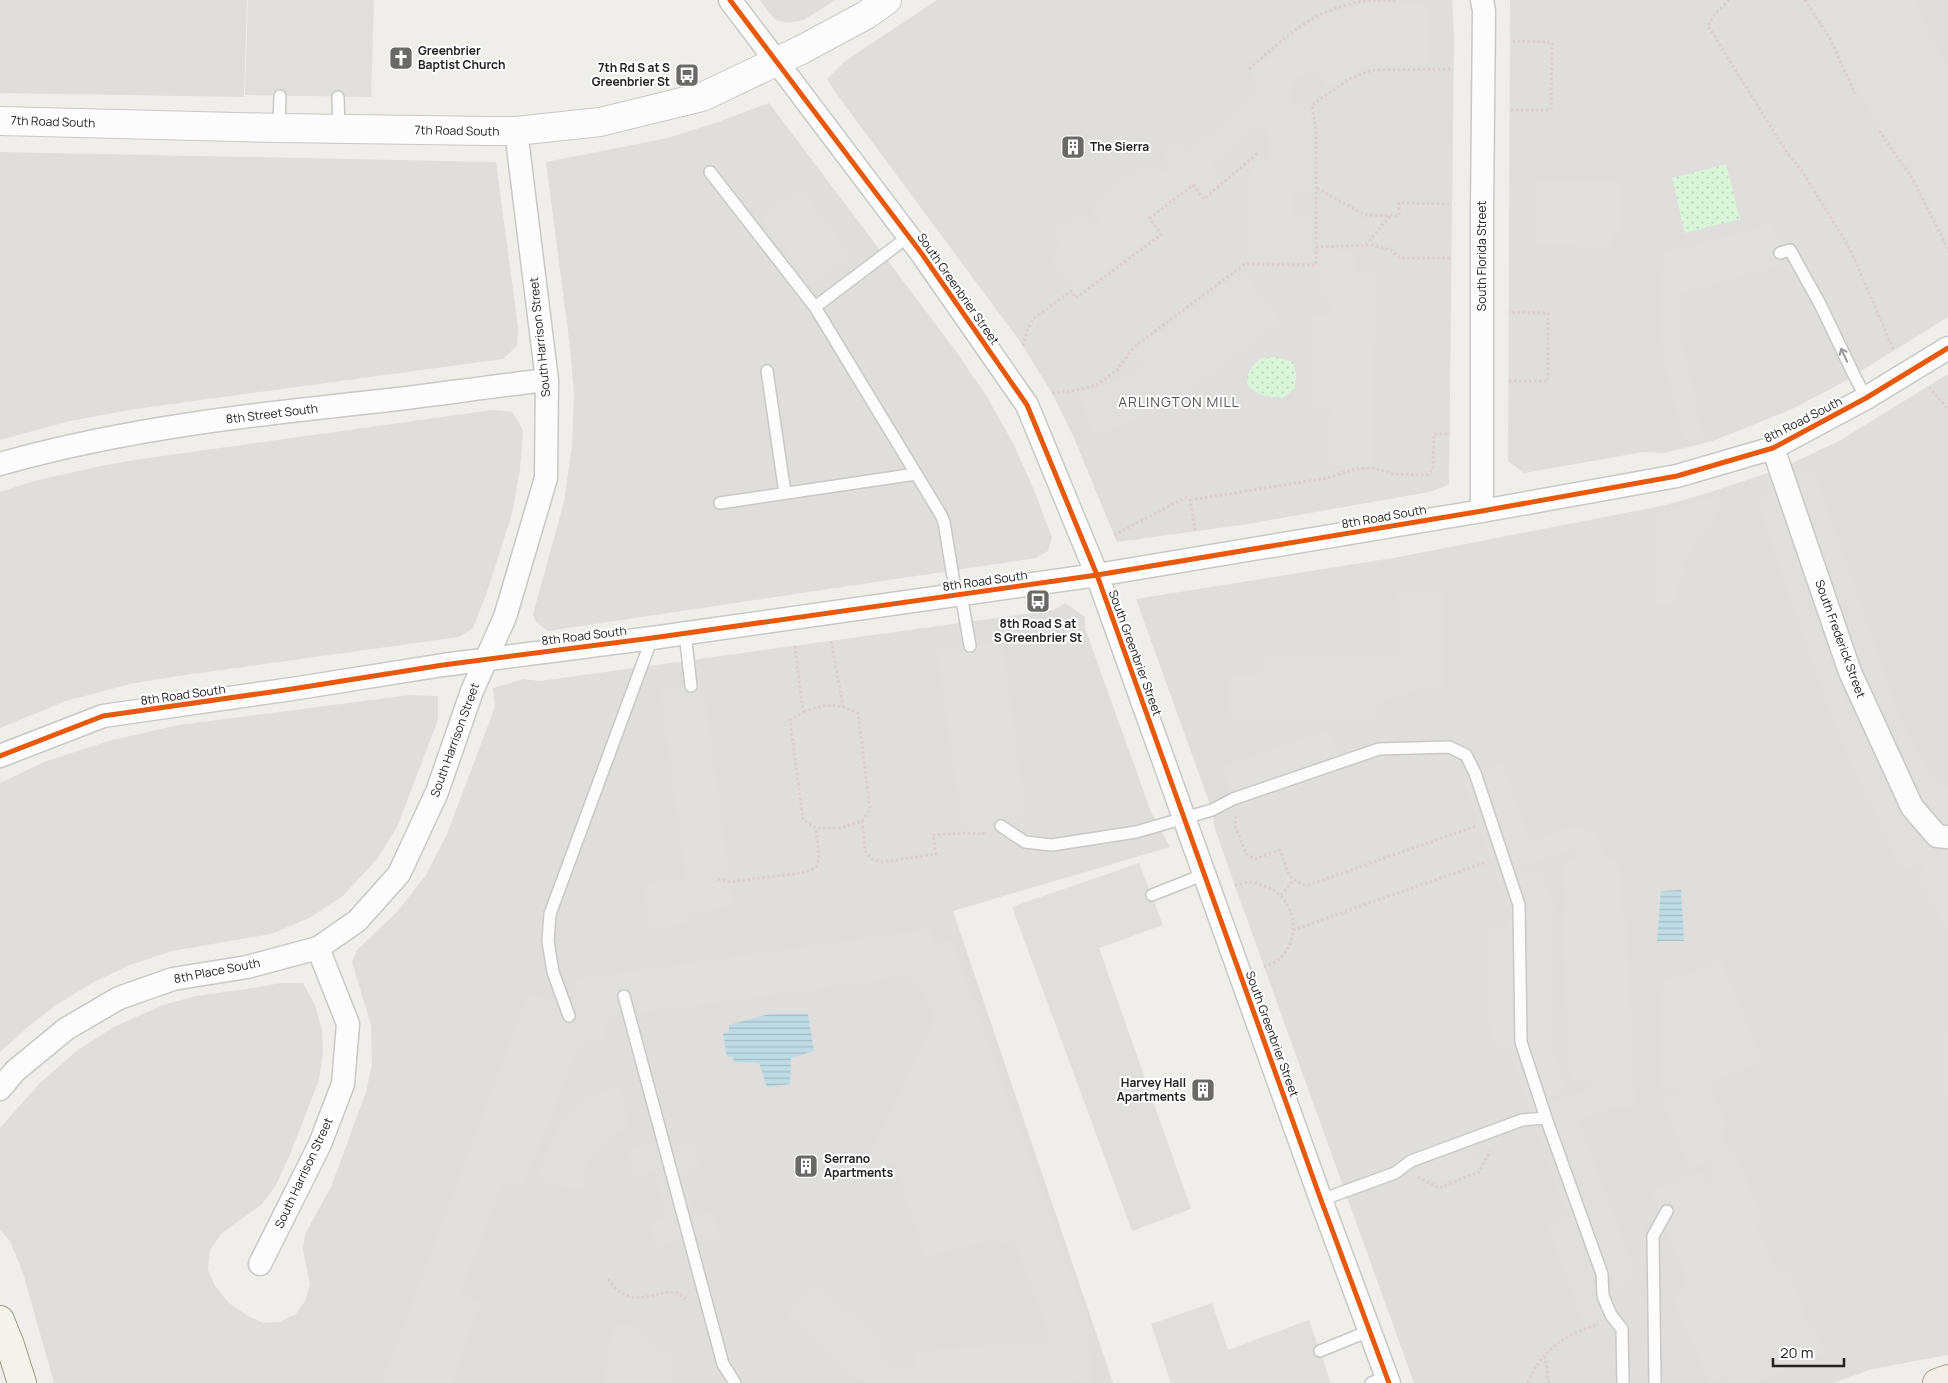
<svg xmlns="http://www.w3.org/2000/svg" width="1948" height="1383" font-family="Manrope,sans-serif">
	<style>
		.residential { fill: #dfdedc }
		.park { fill: url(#park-dots) }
		.parking { fill: #e0dfde; fill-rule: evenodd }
		.water { fill: url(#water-rules) }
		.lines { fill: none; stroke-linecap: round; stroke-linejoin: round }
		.service-casing { stroke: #c9c8c7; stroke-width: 14 }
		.minor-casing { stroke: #c9c8c7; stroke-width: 25 }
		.tertiary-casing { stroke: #c9c8c7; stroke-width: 30 }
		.secondary-casing { stroke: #999a82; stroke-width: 30 }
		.primary-casing { stroke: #a79c86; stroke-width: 30 }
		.path { stroke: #dccecd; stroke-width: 3; stroke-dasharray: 2.5 2.5; stroke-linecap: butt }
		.service { stroke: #fdfcfc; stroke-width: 11 }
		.minor { stroke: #fdfcfc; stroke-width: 22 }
		.tertiary { stroke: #fdfcfc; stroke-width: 28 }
		.secondary { stroke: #f4f4ed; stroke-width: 28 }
		.primary { stroke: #f3ede7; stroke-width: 28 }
		.cycleway-casing { stroke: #fff; stroke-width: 8 }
		.cycleway { stroke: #e8590c; stroke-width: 5 }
		.oneway { stroke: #9a9a9a }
		.labels { text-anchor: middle; stroke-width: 4; stroke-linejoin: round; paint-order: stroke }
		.poi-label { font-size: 12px; font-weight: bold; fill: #222; stroke: #fff; text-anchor: start }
		.street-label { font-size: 12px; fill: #222; stroke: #fff }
		.neighbourhood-label { font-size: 14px; letter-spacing: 1px; fill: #555; stroke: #fff }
	</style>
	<defs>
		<pattern id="park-dots" width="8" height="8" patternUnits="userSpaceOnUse" patternTransform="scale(1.25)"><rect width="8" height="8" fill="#daf5da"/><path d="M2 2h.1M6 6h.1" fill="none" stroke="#bbd2bb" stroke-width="1.8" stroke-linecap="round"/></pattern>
		<pattern id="water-rules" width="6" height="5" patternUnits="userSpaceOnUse" patternTransform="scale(1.25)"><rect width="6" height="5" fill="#bfdbe3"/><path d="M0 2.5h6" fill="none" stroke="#a4bcc2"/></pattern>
	</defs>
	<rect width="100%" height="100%" fill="#f0eeeb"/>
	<!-- residential -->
	<path class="residential" d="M 0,0 L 247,0 L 244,97 L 0,93 Z
		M 760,0 L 835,0 L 804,20 L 787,23 L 774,19 Z
		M 937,0 L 1452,0 L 1454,35 L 1449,485 L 1429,492 L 1248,524 L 1117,542 L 1074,438 L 1052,393 L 1019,340 L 838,96 L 827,79 L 845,61 Z
		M 1510,0 L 1948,0 L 1948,317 L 1840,384 L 1792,409 L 1713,441 L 1664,453 L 1643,452 L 1524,473 L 1508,461 Z
		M 769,103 L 913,294 L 958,354 L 987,397 L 1013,443 L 1034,490 L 1052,538 L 1048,551 L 1036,558 L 548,631 L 536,622 L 533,614 L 564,502 L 572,445 L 574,394 L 570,347 L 546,162 L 668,138 L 718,122 Z
		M 0,152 L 496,162 L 518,327 L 517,346 L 503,359 L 135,409 L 70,421 L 0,440 Z
		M 1948,374 L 1948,1355 L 1872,1369 L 1834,1383 L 1414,1383 L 1235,886 L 1215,829 L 1212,810 L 1136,599 L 1399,557 L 1661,506 L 1708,493 L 1780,469 L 1839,441 Z
		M 492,410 L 512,412 L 523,430 L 520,469 L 512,514 L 486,595 L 473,628 L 459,637 L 185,675 L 130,684 L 66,701 L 0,728 L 0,492 L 34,481 L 96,467 L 134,460 Z
		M 1065,603 L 1085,617 L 1085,628 L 1151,812 L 1170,847 L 953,911 L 1113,1383 L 54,1383 L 23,1273 L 10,1241 L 0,1230 L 0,1128 L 41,1082 L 79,1049 L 114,1027 L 163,1005 L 196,996 L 253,988 L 281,983 L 303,983 L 315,1005 L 322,1029 L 323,1052 L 319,1080 L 289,1157 L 276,1185 L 262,1204 L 221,1234 L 210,1250 L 208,1270 L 215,1286 L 229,1303 L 248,1316 L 264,1323 L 279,1322 L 296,1314 L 305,1301 L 310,1285 L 303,1250 L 305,1234 L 331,1187 L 366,1092 L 372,1065 L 371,1025 L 352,962 L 357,950 L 397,912 L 426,875 L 447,834 L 495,707 L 493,688 L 523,679 L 540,681 L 1054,610 Z
		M 410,695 L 438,696 L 438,720 L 397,827 L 377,859 L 343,896 L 309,918 L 271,934 L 172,951 L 130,965 L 92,983 L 56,1005 L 29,1026 L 0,1052 L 0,783 L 44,762 L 112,740 L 179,725 Z"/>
	<!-- park -->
	<path class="park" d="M 1726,164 L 1740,219 L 1685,233 L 1672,178 Z
		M 1277,357 L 1293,362 L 1296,374 L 1295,388 L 1283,398 L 1263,396 L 1248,387 C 1245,373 1251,367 1261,358 Z"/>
	<!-- parking -->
	<path class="parking" d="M 248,0 L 374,0 L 371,97 L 245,95 Z
		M 1808,0 L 1917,0 L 1918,8 L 1929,34 L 1948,65 L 1948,242 L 1908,165 L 1882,129 L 1858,92 L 1842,57 Z
		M 1428,3 L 1429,65 L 1368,66 L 1348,74 L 1328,88 L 1317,72 L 1304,74 L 1296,78 L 1291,93 L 1291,103 L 1307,101 L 1313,128 L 1312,193 L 1292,193 L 1293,217 L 1312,218 L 1312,254 L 1294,255 L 1294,261 L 1248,261 L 1250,162 L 1268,161 L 1269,134 L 1263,128 L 1254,127 L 1212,164 L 1224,178 L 1205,195 L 1194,181 L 1146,217 L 1157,234 L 1076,293 L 1051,259 L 1063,250 L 1053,233 L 1081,212 L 1093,227 L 1100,221 L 1090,207 L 1101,197 L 1143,165 L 1164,172 L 1172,166 L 1161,151 L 1174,139 L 1189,152 L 1261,88 L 1250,72 L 1300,31 L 1318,19 L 1341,10 L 1365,4 Z
		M 1535,180 L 1621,181 L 1621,231 L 1612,235 L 1612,246 L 1535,245 Z
		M 800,188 L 851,255 L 812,285 L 761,218 Z
		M 1772,224 L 1784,265 L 1678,294 L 1681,341 L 1704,436 L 1684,441 L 1662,348 L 1660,311 L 1663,253 Z
		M 1320,250 L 1354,251 L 1354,274 L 1375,273 L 1373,465 L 1328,465 L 1330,407 L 1310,407 L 1311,315 L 1330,315 L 1330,300 L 1319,293 Z
		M 1243,272 L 1281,322 L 1171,403 L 1160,388 L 1148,395 L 1157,412 L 1094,435 L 1079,394 L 1131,376 L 1144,367 L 1135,352 Z
		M 1813,468 L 1900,717 L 1924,765 L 1948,789 L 1948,934 L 1919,880 L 1924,868 L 1921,862 L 1903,871 L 1853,769 L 1829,710 L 1758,504 L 1770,493 L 1768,483 L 1798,471 Z
		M 1720,496 L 1720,509 L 1681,565 L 1687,571 L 1676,582 L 1677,604 L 1657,605 L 1657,516 L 1698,500 Z
		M 1425,590 L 1444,591 L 1442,688 L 1420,688 L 1377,703 L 1376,721 L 1229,718 L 1230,676 L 1255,675 L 1264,665 L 1264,655 L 1399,658 L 1400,611 L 1397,593 Z
		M 1002,642 L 1026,815 L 1009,817 L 994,836 L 983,831 L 963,831 L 937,650 Z
		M 703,683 L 733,906 L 686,913 L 687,924 L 649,928 L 644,884 L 686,879 L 660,690 Z
		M 1329,729 L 1344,771 L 1236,810 L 1222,767 Z
		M 1502,762 L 1530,841 L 1570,827 L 1583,827 L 1597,835 L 1602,847 L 1603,858 L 1619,859 L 1622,911 L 1626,915 L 1635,1107 L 1611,1108 L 1578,1120 L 1633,1267 L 1633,1280 L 1619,1286 L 1614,1294 L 1615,1304 L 1622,1311 L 1584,1325 L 1548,1225 L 1568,1217 L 1509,1051 L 1501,1046 L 1490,1045 L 1489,930 L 1502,929 L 1509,923 L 1511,914 L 1462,778 ZM 1576,848 L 1579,860 L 1563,860 L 1565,914 L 1562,918 L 1569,1073 L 1571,1080 L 1592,1080 L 1592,1088 L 1553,1102 L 1551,1097 L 1567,1090 L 1553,1050 L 1554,906 L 1540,868 L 1522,873 L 1520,868 Z
		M 1139,863 L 1163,925 L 1099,948 L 1191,1209 L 1132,1231 L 1012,907 Z
		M 931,929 L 933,945 L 951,939 L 1088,1320 L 1092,1382 L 867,1383 L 856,1378 L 786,1314 L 816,1284 L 884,1343 L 875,1355 L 891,1367 L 915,1368 L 914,1351 L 1047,1342 L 1047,1329 L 1014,1241 L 995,1244 L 994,1239 L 925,1257 L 895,1164 L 890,1162 L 883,1178 L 864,1168 L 933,1022 L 932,1010 L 918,983 L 911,976 L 606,1018 L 606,1040 L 589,1043 L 576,1054 L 523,1187 L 504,1180 L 460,1294 L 481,1302 L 451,1383 L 382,1383 L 528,994 L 548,999 L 579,998 L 576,979 Z
		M 1721,960 L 1763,1061 L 1709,1084 L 1727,1127 L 1722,1130 L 1721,1137 L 1723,1142 L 1734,1149 L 1762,1217 L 1757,1227 L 1776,1270 L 1782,1275 L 1789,1274 L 1804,1309 L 1802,1315 L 1818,1336 L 1825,1353 L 1757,1383 L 1731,1383 L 1726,1375 L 1710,1383 L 1673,1299 L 1687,1280 L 1651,1191 L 1702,1171 L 1708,1187 L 1713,1185 L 1714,1179 L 1708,1161 L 1690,1168 L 1662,1099 L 1679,1093 L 1678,1089 L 1661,1089 L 1662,979 L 1675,979 Z
		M 1948,1020 L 1948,1096 L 1942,1095 Z
		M 620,1086 L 629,1129 L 613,1134 L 599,1146 L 588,1161 L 584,1179 L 584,1189 L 558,1187 L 536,1179 L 558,1128 L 574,1109 L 594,1095 Z
		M 1459,1131 L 1466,1154 L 1481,1162 L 1477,1171 L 1439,1184 L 1417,1174 L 1407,1151 Z
		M 692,1140 L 701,1167 L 682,1172 L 695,1216 L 714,1212 L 721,1239 L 703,1244 L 675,1242 L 656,1247 L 649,1222 L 667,1217 L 655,1171 L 635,1176 L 628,1149 L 645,1144 L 677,1145 Z
		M 1212,1303 L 1228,1350 L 1309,1320 L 1331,1383 L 1171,1383 L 1151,1324 Z
		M 614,1324 L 632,1326 L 655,1349 L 675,1355 L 670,1383 L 604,1383 Z"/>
	<!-- water -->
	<path class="water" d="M 1681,890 L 1684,941 L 1657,941 L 1661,891 Z
		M 769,1014 L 808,1014 L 814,1051 L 791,1058 L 790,1084 L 767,1087 L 759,1063 L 734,1062 L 733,1057 L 727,1057 L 723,1033 L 729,1032 L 729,1025 Z"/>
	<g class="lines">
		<!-- service casing -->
		<g class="service-casing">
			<path id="service" d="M 338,97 L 339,129
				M 279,128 L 280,96
				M 710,172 L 815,307 L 941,515 L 944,522 L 956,595
				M 1780,253 L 1790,250 L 1820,304 L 1854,375 L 1866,398
				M 815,307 L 909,236
				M 767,371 L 785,493
				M 720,503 L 916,474
				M 961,594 L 970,646
				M 685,633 L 691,686
				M 1001,826 L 1025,842 L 1052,845 L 1136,832 L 1212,810 L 1233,799 L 1379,749 L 1449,747 L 1466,755 L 1475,773 L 1519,905 L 1521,1042 L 1546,1118 L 1602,1274 L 1603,1296 L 1611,1315 L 1622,1329 L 1623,1383
				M 1152,895 L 1205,874
				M 624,996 L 723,1364 L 735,1383
				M 569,1016 L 553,972 L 548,941 L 550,914 L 652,638
				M 1321,1200 L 1395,1173 L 1411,1161 L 1522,1120 L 1546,1118
				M 1320,1351 L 1369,1331
				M 1371,1383 L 1386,1377
				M 1655,1383 L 1653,1236 L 1667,1211"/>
		</g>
		<!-- minor casing -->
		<g class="minor-casing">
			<path id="minor" d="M 730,0 L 922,254 L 1027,405 L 1097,575 L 1321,1200 L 1389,1383
				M 1482,0 L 1484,11 L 1482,210 L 1482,511
				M 1773,448 L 1850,672 L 1912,807 L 1937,836 L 1948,837
				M 0,464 C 126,428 258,414 389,400 C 441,394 494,386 547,380
				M 0,756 L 103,716 L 292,689 L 443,665 L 652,638 L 1097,575 L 1482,511 L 1677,476 L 1773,448 L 1866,398 L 1948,348
				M 0,1089 L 15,1071 L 66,1029 L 119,998 L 173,979 L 247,967 L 318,948 L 357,921 L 399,874 L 437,792 L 472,691 L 505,617 L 546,478 L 547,380 L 516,131
				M 260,1264 L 320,1144 L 343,1084 L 348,1024 L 318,948"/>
		</g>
		<!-- tertiary casing -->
		<g class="tertiary-casing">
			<path id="tertiary" d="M 0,121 L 279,128 L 489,131 L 516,131 L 600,122 L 702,97 L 801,50 L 866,15 L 887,0"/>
		</g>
		<!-- secondary casing -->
		<g class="secondary-casing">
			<path id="secondary" d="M 0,1320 L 10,1345 L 22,1383"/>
		</g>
		<!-- primary casing -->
		<g class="primary-casing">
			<path id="primary" d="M 1937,1383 L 1948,1379"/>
		</g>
		<!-- path -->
		<path class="path" d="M 1729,0 L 1714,15 L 1708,26 L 1786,151 L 1802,171 L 1850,249 L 1894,351
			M 1805,0 L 1830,39 L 1855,94
			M 1249,69 C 1286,37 1314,8 1365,1 C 1375,0 1386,0 1396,0
			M 1511,110 L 1551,110 L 1552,42 L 1512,41
			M 1879,131 L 1911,176 L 1948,249
			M 1317,188 L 1365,215 L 1399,216 L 1399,203 L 1452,204
			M 1366,245 L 1390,216
			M 1316,247 L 1373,245 L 1391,250 L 1400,258 L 1452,258
			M 1023,346 L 1028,328 L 1034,318 L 1071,291 L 1076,298 L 1161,235 L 1150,218 L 1193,185 L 1204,199 L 1259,152
			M 1509,381 L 1548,381 L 1548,313 L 1509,312
			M 1929,387 L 1948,409
			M 1052,393 L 1072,391 L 1097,385 L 1117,370 L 1134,347 L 1245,264 L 1316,265 L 1316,131 L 1312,105 L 1349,79 L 1372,70 L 1453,69
			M 1190,500 L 1327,478 L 1355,469 L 1373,468 L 1394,474 L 1427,475 L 1433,469 L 1434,434 L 1450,434
			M 1114,535 L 1186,497 L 1190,500 L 1195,531
			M 831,641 L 843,706
			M 795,646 L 803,712 L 790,720 L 803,820 L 816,828 L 840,828 L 862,821 L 870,809 L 858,713 C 835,702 826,704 803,712
			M 1236,816 L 1235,825 L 1246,854 L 1255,859 L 1280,850 C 1287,868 1287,882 1308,885 L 1476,826
			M 862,821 L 865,851 L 872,859 L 882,862 L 936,854 L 933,835 L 964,833 L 983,834 L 985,831
			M 718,879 L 730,882 L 807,872 L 816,867 L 819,859 L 816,828
			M 1235,886 C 1240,885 1245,882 1250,882 C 1254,882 1258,884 1262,885 C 1294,893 1305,938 1278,960 C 1275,963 1268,965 1264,967
			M 1281,895 L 1294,880
			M 1293,930 L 1486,862
			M 1418,1177 L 1439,1188 L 1479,1172 L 1490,1151
			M 608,1279 C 611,1283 615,1288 619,1291 C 643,1307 658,1288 678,1293 C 681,1294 685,1298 687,1300
			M 1545,1356 L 1549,1383
			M 1528,1383 C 1541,1349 1565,1335 1598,1324"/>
		<!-- service -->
		<use href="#service" class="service"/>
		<!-- minor -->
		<use href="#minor" class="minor"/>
		<!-- tertiary -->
		<use href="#tertiary" class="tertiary"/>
		<!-- secondary -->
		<use href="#secondary" class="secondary"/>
		<!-- primary -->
		<use href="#primary" class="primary"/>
		<!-- cycleway casing -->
		<g class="cycleway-casing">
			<path id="cycleway" d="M 730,0 L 922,254 L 1027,405 L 1097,575 L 1321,1200 L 1389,1383
				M 0,756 L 103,716 L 292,689 L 443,665 L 652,638 L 1097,575 L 1482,511 L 1677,476 L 1773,448 L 1866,398 L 1948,348"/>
		</g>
		<!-- cycleway -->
		<use href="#cycleway" class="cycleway"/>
	</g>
	<!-- one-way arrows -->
	<defs><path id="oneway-shaft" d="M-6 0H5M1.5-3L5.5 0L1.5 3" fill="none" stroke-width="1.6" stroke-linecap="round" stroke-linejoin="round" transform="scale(1.25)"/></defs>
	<use class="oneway" href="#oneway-shaft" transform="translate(1844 355) rotate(-115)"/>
	<!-- icons -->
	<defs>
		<g id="church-square" transform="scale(1.25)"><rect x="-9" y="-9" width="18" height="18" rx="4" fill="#6a6968" stroke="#fff"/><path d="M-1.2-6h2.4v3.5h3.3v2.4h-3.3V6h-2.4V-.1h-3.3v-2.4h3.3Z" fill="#fff"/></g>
		<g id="bus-square" transform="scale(1.25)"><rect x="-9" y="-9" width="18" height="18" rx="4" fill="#6a6968" stroke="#fff"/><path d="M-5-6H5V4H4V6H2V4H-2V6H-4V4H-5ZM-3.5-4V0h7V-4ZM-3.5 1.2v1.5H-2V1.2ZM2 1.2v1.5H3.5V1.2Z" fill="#fff"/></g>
		<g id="building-square" transform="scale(1.25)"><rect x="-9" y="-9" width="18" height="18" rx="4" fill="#6a6968" stroke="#fff"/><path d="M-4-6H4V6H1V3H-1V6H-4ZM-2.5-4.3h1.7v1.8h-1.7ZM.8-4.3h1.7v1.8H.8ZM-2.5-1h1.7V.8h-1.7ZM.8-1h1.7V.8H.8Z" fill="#fff"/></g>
	</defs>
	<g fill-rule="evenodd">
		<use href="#church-square" x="401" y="58"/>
		<use href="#bus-square" x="687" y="75"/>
		<use href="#building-square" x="1073" y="147"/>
		<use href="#bus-square" x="1038" y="601"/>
		<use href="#building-square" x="1203" y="1090"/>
		<use href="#building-square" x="806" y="1166"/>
	</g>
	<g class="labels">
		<!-- poi labels -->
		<g class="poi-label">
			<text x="418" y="55">Greenbrier<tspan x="418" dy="14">Baptist Church</tspan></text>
			<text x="670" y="72" text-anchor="end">7th Rd S at S<tspan x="670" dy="14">Greenbrier St</tspan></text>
			<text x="1090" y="151">The Sierra</text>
			<text x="1038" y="628" text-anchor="middle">8th Road S at<tspan x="1038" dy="14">S Greenbrier St</tspan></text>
			<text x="1186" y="1087" text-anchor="end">Harvey Hall<tspan x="1186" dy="14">Apartments</tspan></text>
			<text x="824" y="1163">Serrano<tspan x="824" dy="14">Apartments</tspan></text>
		</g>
		<!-- street labels -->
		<g class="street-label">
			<text transform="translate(53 122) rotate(2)" y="4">7th Road South</text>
			<text transform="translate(457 131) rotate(1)" y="4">7th Road South</text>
			<text transform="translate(1482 256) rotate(-90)" y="4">South Florida Street</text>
			<text transform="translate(958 289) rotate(55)" y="4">South Greenbrier Street</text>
			<text transform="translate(540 337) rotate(-96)" y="4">South Harrison Street</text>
			<text transform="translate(272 414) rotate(-7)" y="4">8th Street South</text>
			<text transform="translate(1803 420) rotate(-27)" y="4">8th Road South</text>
			<text transform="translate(1384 517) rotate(-10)" y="4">8th Road South</text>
			<text transform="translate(985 581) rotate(-8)" y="4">8th Road South</text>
			<text transform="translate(584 636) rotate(-7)" y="4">8th Road South</text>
			<text transform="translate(1840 639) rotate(70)" y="4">South Frederick Street</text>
			<text transform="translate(1135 653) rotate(70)" y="4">South Greenbrier Street</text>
			<text transform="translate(183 695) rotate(-8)" y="4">8th Road South</text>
			<text transform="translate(455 740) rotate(-70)" y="4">South Harrison Street</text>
			<text transform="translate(217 971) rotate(-11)" y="4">8th Place South</text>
			<text transform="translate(1272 1034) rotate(70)" y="4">South Greenbrier Street</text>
			<text transform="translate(304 1173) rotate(-65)" y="4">South Harrison Street</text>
		</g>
		<!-- neighbourhood labels -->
		<g class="neighbourhood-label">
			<text x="1179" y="407">ARLINGTON MILL</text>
		</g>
	</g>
	<!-- scale -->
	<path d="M1773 1358v8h71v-8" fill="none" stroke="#222222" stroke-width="2.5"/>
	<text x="1780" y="1358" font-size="15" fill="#222222" stroke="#ffffff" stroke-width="4" paint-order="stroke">20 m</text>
</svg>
